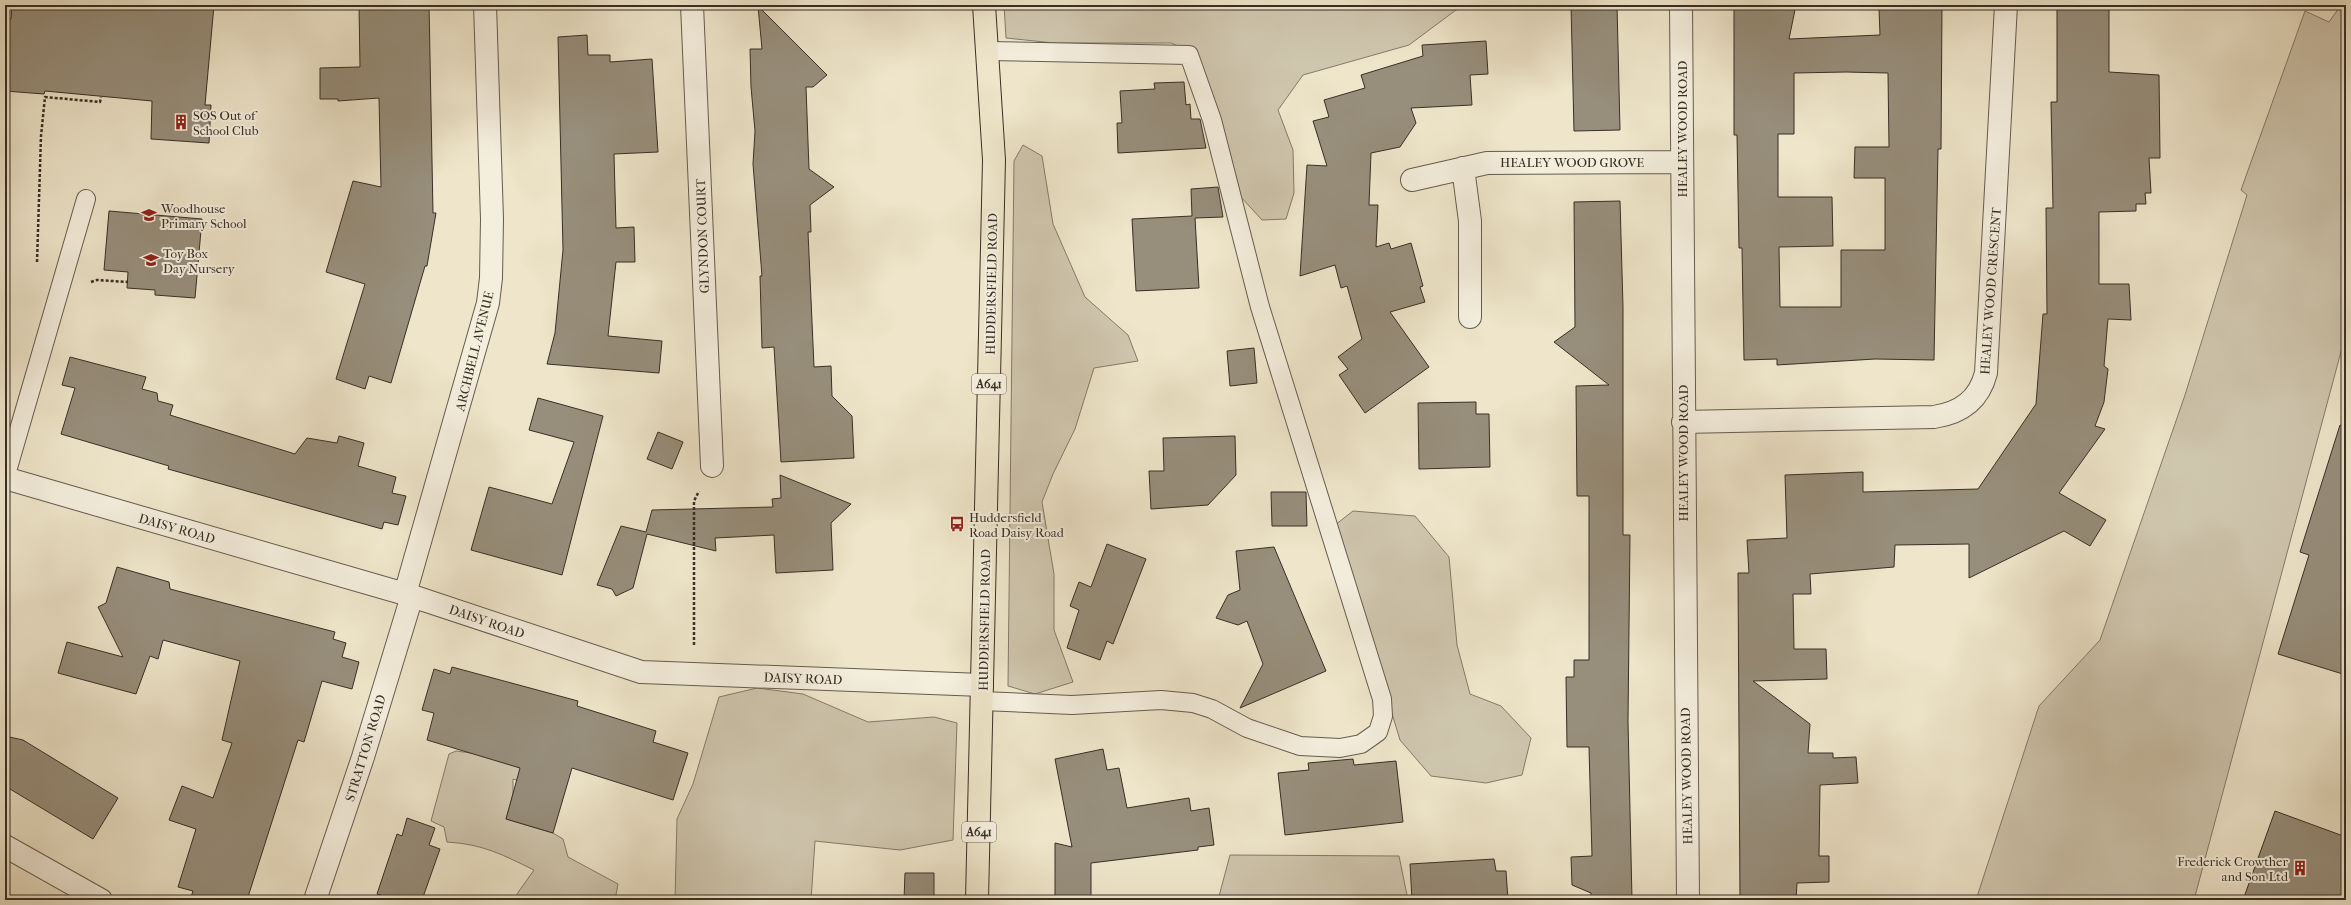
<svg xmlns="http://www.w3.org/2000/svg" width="2351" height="905" font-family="'IM FELL French Canon',serif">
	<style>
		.green { fill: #cfc6ae; stroke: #847a6a }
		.building { fill: #978e7b; stroke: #382f25; fill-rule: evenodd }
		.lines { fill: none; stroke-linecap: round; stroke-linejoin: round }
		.lane-casing { stroke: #665c4e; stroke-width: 20 }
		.street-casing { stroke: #665c4e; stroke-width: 24 }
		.primary-casing { stroke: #382f25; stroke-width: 24 }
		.path { stroke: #382f25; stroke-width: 2.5; stroke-dasharray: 3 2; stroke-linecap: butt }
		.lane { stroke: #f4eedd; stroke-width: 18 }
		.street { stroke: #f4eedd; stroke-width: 22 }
		.primary { stroke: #eee5ca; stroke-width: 22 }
		.labels { text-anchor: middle; stroke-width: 4; stroke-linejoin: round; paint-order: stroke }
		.shield { fill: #f4eedd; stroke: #70685c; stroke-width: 1 }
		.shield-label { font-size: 12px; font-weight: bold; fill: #382f25 }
		.poi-label { font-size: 13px; fill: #382f25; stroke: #f4eedd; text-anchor: start }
		.street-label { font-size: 13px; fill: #382f25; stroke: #f4eedd }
	</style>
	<rect width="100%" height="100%" fill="#eee5ca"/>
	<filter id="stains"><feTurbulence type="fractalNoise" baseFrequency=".005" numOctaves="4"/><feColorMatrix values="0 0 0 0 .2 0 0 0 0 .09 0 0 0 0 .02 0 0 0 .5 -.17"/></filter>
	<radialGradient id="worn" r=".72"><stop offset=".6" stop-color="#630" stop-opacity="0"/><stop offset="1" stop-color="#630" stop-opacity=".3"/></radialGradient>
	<!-- green -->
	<path class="green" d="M 1004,5 L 1469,5 L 1456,10 L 1409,45 L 1303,75 L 1278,110 L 1293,150 L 1294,193 L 1286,219 L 1262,220 L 1240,196 L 1194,53 L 1171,43 L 1054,43 L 1006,38 Z
		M 2341,5 L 2346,5 L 2346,333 L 2194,900 L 1976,900 L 2039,706 L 2100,640 L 2185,395 L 2247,195 L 2241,190 L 2305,11 L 2329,22 Z
		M 1023,145 L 1042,156 L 1053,224 L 1085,297 L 1128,335 L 1138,361 L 1094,368 L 1075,429 L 1053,474 L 1042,502 L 1054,574 L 1054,630 L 1073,682 L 1035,694 L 1008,686 L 1014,161 Z
		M 1353,511 L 1415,516 L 1449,557 L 1457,645 L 1470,694 L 1501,706 L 1531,738 L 1522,775 L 1486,783 L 1431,776 L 1400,740 L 1335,525 Z
		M 757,688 L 803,694 L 868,722 L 934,717 L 957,723 L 953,840 L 900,850 L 815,841 L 811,900 L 675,900 L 677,819 L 693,784 L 719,697 Z
		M 456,751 L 515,759 L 545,789 L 513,779 L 513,794 L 506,819 L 553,833 L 563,839 L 568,857 L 618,884 L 615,900 L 518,900 L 517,894 L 534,870 C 503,855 483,844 447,842 L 444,827 L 431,821 L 449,754 Z
		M 1230,855 L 1399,856 L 1408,900 L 1218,900 Z"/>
	<!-- building -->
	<path class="building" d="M 12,5 L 214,5 L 205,105 L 211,105 L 209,143 L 151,139 L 152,101 L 45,91 L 44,94 L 5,91 L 5,19 L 11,19 Z
		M 359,5 L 429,5 L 433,213 L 436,213 L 427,266 L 425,266 L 391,383 L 369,376 L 365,389 L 336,379 L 365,284 L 326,272 L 353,181 L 381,187 L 379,98 L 338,101 L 338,99 L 320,99 L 320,68 L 360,67 Z
		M 1571,5 L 1617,5 L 1620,130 L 1574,131 Z
		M 1734,5 L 1796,5 L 1789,39 L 1880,35 L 1879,8 L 1890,8 L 1890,5 L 1942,5 L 1941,149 L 1938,149 L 1934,360 L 1875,359 L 1777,365 L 1777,359 L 1744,360 L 1742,248 L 1739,248 L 1737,135 L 1734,135 ZM 1846,72 L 1888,73 L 1889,147 L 1855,147 L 1854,178 L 1885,178 L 1885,250 L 1841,250 L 1841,307 L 1780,307 L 1779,247 L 1833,246 L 1832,197 L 1778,197 L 1778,134 L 1794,134 L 1794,73 Z
		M 2057,5 L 2109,5 L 2109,72 L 2159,75 L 2160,158 L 2149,158 L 2151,193 L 2145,193 L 2146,204 L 2136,204 L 2136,211 L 2099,212 L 2099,284 L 2129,284 L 2131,320 L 2108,319 L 2104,366 L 2108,369 L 2104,402 L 2095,426 L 2105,429 L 2059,493 L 2106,520 L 2090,546 L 2064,531 L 1969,578 L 1969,544 L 1895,545 L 1894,567 L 1810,574 L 1811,594 L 1793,594 L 1794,649 L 1826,649 L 1827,679 L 1753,681 L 1810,724 L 1808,753 L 1833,753 L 1833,758 L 1856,757 L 1858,783 L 1820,785 L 1819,856 L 1829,856 L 1829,882 L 1797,883 L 1796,900 L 1740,900 L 1738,573 L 1749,573 L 1747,540 L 1787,538 L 1785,475 L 1863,472 L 1863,492 L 1978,489 L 2036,404 L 2043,314 L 2047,314 L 2046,208 L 2053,208 L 2051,102 L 2057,102 Z
		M 758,6 L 827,75 L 813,87 L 806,87 L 809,169 L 834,187 L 810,205 L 811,232 L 808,232 L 814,367 L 831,366 L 832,396 L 852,416 L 854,458 L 781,462 L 774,347 L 762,348 L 760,276 L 762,276 L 753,164 L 755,131 L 751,87 L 750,49 L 762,49 Z
		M 587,35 L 588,55 L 610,55 L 610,62 L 652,59 L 658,152 L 614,154 L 616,228 L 634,227 L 635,262 L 616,262 L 608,336 L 662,341 L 659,373 L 547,364 L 555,333 L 563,250 L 558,37 Z
		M 1486,41 L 1488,74 L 1470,75 L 1472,105 L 1411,108 L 1416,123 L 1400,147 L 1371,153 L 1369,205 L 1378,205 L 1376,247 L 1389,243 L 1391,249 L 1411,243 L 1423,286 L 1420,287 L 1425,302 L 1390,312 L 1429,367 L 1365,413 L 1339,375 L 1348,369 L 1338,357 L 1362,339 L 1347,286 L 1341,288 L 1335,265 L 1300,276 L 1307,165 L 1327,166 L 1313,121 L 1329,117 L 1324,100 L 1365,88 L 1361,75 L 1423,56 L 1422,45 Z
		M 1184,82 L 1186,105 L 1190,104 L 1191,119 L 1200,119 L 1206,148 L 1118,153 L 1117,123 L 1122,123 L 1120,91 L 1155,89 L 1154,83 Z
		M 1218,187 L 1223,217 L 1195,218 L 1199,288 L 1136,291 L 1132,219 L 1192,216 L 1191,189 Z
		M 1620,201 L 1623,307 L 1623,535 L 1630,535 L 1628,721 L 1632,900 L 1591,900 L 1591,893 L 1572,885 L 1571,857 L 1592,856 L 1589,747 L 1567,747 L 1566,677 L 1574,677 L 1574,660 L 1589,660 L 1589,496 L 1577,496 L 1576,386 L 1609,385 L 1554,342 L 1575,327 L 1574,202 Z
		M 109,211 L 202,219 L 195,298 L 155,295 L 155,290 L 127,288 L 128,272 L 104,270 Z
		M 1254,348 L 1257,383 L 1230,386 L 1227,351 Z
		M 70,357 L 146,377 L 142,389 L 157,393 L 158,401 L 173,405 L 170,415 L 295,454 L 307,438 L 337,443 L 339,436 L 364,443 L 358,466 L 396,477 L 392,493 L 406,496 L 398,525 L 384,522 L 382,529 L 168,469 L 169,466 L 61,434 L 75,388 L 62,385 Z
		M 538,398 L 603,416 L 562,575 L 471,550 L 489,487 L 552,504 L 574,442 L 529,430 Z
		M 1476,402 L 1476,414 L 1489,414 L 1490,467 L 1419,469 L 1418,403 Z
		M 2340,425 L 2346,426 L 2346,675 L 2278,654 L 2309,555 L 2300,552 Z
		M 658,432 L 683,442 L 672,469 L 647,459 Z
		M 1235,436 L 1236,475 L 1208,505 L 1151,509 L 1149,471 L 1164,471 L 1163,438 Z
		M 780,475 L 851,504 L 831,523 L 833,570 L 776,573 L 774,535 L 715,538 L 716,551 L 647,534 L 633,588 L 616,596 L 612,589 L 597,585 L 621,526 L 646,532 L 652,510 L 773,507 L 772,499 L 781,498 Z
		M 1271,492 L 1306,492 L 1307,526 L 1272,526 Z
		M 1107,544 L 1146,559 L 1113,644 L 1107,641 L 1100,660 L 1067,648 L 1079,610 L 1070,606 L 1079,582 L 1091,587 Z
		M 1274,547 L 1326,671 L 1240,708 L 1263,664 L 1247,621 L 1238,625 L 1216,618 L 1228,595 L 1240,590 L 1236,551 Z
		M 117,567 L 169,582 L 170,589 L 335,632 L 333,639 L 346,643 L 342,657 L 359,662 L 352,689 L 322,681 L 304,742 L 298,740 L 247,900 L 190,900 L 193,891 L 178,887 L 196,829 L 169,820 L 182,786 L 213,798 L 232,743 L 222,740 L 240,661 L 163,640 L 158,659 L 150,656 L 136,694 L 58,673 L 67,642 L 123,657 L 98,607 L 106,603 Z
		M 452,667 L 578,701 L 577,706 L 656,731 L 653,742 L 688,753 L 673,800 L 572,768 L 553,833 L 506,819 L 520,768 L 427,740 L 434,713 L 422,710 L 434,669 L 450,674 Z
		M 5,736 L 23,740 L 118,798 L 93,839 L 5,786 Z
		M 1103,749 L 1107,770 L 1119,768 L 1127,808 L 1189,798 L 1191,811 L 1209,808 L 1214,845 L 1198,847 L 1198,850 L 1091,863 L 1091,900 L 1055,900 L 1055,843 L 1072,847 L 1055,759 Z
		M 1353,759 L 1354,765 L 1396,761 L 1403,822 L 1285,835 L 1278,773 L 1309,770 L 1308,763 Z
		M 2275,811 L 2346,837 L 2346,900 L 2243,900 Z
		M 407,818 L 435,828 L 429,845 L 440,849 L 422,900 L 396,900 L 377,894 L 397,834 L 402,836 Z
		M 1494,859 L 1496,871 L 1506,871 L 1508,900 L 1412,900 L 1410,864 Z
		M 905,873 L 934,873 L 934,900 L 904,900 Z"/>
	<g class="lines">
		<!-- lane casing -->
		<g class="lane-casing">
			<path id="lane" d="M 5,478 L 86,199
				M 982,701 L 1072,705 L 1161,700 L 1193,703 L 1212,709 L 1247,728 L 1300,746 L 1340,748 L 1361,744 L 1378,732 L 1383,716 L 1382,699 L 1260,307 L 1212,120 L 1189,55 L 987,51"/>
		</g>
		<!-- street casing -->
		<g class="street-casing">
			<path id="street" d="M 692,5 L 712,466
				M 1681,5 L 1688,900
				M 1463,168 L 1470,221 L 1470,317
				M 1412,180 L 1487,163 L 1682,162
				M 1683,422 L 1934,417 C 1961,413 1979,400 1986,373 L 2006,5
				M 5,478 L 412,596 L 641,672 L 982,685
				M 405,594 L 488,303 L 491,278 L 492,219 L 485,5
				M 5,846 L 101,900
				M 315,900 L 363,757 L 412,596"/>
		</g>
		<!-- primary casing -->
		<g class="primary-casing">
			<path id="primary" d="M 977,900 L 994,160 L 984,5"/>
		</g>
		<!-- path -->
		<path class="path" d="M 37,262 L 41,136 L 45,97 L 100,102 L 101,97
			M 91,282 L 97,280 L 128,282
			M 694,645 L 694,501 L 699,491"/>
		<!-- lane -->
		<use href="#lane" class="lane"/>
		<!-- street -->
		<use href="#street" class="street"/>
		<!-- primary -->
		<use href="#primary" class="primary"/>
	</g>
	<!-- icons -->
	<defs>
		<g id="building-bare" transform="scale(1.2)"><path d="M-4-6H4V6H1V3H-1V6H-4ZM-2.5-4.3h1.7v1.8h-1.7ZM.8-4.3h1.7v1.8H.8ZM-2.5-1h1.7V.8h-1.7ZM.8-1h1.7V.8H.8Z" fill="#8f2418" stroke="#f4eedd" stroke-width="2.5" paint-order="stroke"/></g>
		<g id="school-bare" transform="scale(1.2)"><path d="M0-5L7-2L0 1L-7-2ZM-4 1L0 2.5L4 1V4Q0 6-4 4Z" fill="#8f2418" stroke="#f4eedd" stroke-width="2.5" paint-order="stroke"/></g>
		<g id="bus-bare" transform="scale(1.2)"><path d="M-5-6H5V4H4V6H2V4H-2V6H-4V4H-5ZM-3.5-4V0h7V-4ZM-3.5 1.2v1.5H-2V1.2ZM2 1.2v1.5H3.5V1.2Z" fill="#8f2418" stroke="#f4eedd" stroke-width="2.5" paint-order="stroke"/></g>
	</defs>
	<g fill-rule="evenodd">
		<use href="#building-bare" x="181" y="122"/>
		<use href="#school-bare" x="149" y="215"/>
		<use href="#school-bare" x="151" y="260"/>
		<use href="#bus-bare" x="957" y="524"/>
		<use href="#building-bare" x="2300" y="868"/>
	</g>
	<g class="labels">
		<!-- shield labels -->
		<g class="shield">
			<rect x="972" y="374" width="34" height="20" rx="3"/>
			<rect x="962" y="822" width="34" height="20" rx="3"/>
		</g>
		<g class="shield-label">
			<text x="989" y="388">A641</text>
			<text x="979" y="836">A641</text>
		</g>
		<!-- poi labels -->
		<g class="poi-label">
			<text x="193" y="120">SOS Out of<tspan x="193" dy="15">School Club</tspan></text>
			<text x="161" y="213">Woodhouse<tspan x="161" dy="15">Primary School</tspan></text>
			<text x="163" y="258">Toy Box<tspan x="163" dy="15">Day Nursery</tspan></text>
			<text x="969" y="522">Huddersfield<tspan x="969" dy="15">Road Daisy Road</tspan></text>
			<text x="2288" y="866" text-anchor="end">Frederick Crowther<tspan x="2288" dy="15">and Son Ltd</tspan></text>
		</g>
		<!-- street labels -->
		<g class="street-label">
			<text transform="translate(1682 129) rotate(-90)" y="5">HEALEY WOOD ROAD</text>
			<text x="1572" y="167">HEALEY WOOD GROVE</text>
			<text transform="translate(702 236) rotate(-92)" y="5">GLYNDON COURT</text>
			<text transform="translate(991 284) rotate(-89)" y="5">HUDDERSFIELD ROAD</text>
			<text transform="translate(1990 291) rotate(-86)" y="5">HEALEY WOOD CRESCENT</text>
			<text transform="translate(474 351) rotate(-76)" y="5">ARCHBELL AVENUE</text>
			<text transform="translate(1683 453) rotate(-90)" y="5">HEALEY WOOD ROAD</text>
			<text transform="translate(177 528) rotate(16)" y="5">DAISY ROAD</text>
			<text transform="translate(984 620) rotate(-89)" y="5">HUDDERSFIELD ROAD</text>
			<text transform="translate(487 621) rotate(19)" y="5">DAISY ROAD</text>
			<text transform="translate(803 678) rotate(2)" y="5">DAISY ROAD</text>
			<text transform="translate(365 748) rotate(-73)" y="5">STRATTON ROAD</text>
			<text transform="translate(1686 776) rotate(-91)" y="5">HEALEY WOOD ROAD</text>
		</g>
	</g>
	<!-- margin -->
	<rect width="2351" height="905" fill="none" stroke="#eee5ca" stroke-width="20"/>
	<rect x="6" y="6" width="2339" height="893" fill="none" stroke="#382f25" stroke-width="2"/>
	<rect x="10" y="10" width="2331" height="885" fill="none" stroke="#382f25"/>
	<rect width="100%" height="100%" filter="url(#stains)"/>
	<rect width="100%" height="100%" fill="url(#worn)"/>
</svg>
